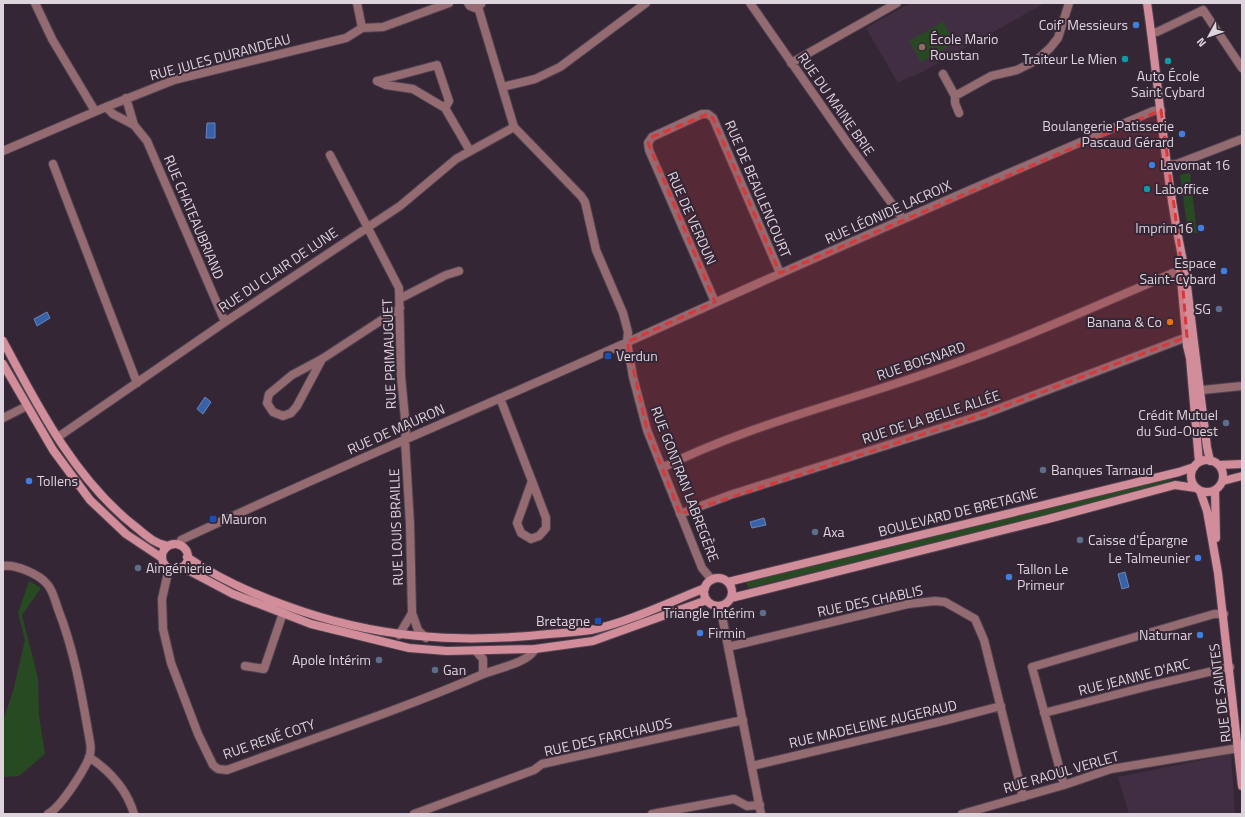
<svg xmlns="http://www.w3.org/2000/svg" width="1245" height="817" font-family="'Titillium Web',sans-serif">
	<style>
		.built { fill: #422e42 }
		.green { fill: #284a22 }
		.water { fill: #3762a9; stroke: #6984b9 }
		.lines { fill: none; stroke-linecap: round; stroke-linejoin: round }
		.street-casing { stroke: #504250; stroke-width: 10 }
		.secondary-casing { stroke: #504250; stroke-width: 10 }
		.street { stroke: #956b72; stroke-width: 8 }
		.secondary { stroke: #d18d99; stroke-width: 8 }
		.marked { fill: #d7393a; fill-opacity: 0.2; stroke: #d7393a; stroke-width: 3; stroke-dasharray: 8 5; stroke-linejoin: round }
		.shop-dot { fill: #3f7fe0; stroke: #352635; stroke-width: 1.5 }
		.education-dot { fill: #8d6e63; stroke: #352635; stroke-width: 1.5 }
		.culture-dot { fill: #0f9aa8; stroke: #352635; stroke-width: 1.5 }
		.service-dot { fill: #5c6f8a; stroke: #352635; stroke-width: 1.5 }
		.food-dot { fill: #e8710a; stroke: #352635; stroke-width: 1.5 }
		.transit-dot { fill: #1a4fb4; stroke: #352635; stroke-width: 1.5 }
		.labels { text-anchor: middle; stroke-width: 4; stroke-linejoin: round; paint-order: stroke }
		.poi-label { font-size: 14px; fill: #ded4de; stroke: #352635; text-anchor: end }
		.street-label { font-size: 14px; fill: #ded4de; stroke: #352635 }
	</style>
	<rect width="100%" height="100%" fill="#352635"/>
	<!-- built -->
	<path class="built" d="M 910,3 L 1045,3 L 913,77 L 911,76 L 898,83 L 866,28 Z
		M 1231,754 L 1235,814 L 1129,814 L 1118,777 Z"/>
	<!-- green -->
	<path class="green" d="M 943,22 L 955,43 L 921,62 L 909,41 Z
		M 1190,173 L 1197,233 L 1188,233 L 1180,175 Z
		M 1173,478 L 1172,480 L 1076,509 L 748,588 L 746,582 Z
		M 29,581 L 41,588 L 22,615 L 38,678 L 39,715 L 45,754 L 19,776 L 3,777 L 3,720 L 13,691 L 25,640 L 18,613 Z"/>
	<!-- water -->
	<path class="water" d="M 207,123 L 215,123 L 215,138 L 206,138 Z
		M 47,312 L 50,318 L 37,326 L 34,319 Z
		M 205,397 L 211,402 L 203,414 L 197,409 Z
		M 764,518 L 766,525 L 752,528 L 750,522 Z
		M 1125,572 L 1129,587 L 1122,589 L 1118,574 Z"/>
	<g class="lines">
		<!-- street casing -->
		<g class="street-casing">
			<path id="street" d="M 35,3 L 52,39 L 95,111
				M 357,3 L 362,28
				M 468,3 L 470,6 L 475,8 L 481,4
				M 750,3 L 849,145 L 903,219
				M 478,7 L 514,127 L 581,196 L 585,202 L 596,250 L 623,313 L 628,332 L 627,342 L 633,377 L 647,430 L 702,568 L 712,580
				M 1152,32 L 1157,32 L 1203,10 L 1242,68
				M 791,63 L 897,3
				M 943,74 L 955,96 L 955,103 L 959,113
				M 377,81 L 386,85 L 413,89 L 445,108 L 470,151
				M 377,81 L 437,65 L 449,101 L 445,108
				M 502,87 L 535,79 L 560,67 L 646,3
				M 955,96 L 991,76 L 1017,70 L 1037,60 L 1050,48 L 1058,38 L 1069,3
				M 126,98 L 134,125
				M 106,107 L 113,114 L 134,125 L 147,141 L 225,322
				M 3,151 L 106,107 L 174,80 L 346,38 L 362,28 L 383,27 L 449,3
				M 330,155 L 399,288 L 401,376 L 406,429 L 405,440 L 410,524 L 412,613 L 418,630 L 426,638
				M 53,164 L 137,383
				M 1167,165 L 1177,164 L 1242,139
				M 401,298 L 446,275 L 459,271
				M 715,302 L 649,150 L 648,143 L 652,137 L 702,114 L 708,114 L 713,118 L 780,273
				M 322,359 L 297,406 L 291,413 L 283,416 L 273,412 L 267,403 L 269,394 L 292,375 L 322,359 L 400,308
				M 1196,386 L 1202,390 L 1242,386
				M 500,398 L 532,481 L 517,523 L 521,533 L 531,539 L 539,536 L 546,528 L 546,518 L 532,481
				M 3,418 L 27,406
				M 58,437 L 225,322 L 400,206 L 456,159 L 514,127
				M 662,468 C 748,425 843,403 933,371 C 1017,342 1098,305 1180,270 L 1185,270
				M 680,514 L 730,495 L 982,415 L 1187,337
				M 180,545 L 181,540 C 330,470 481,408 630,341 C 804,262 978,186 1153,111 L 1161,110
				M 3,566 C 15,564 39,574 47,584 C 53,590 55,601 58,609 C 75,652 82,697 90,742 C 91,748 91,753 89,758 C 83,772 61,807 48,814
				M 169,568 L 162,599 L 163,629 L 171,663 L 198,734 L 213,765 L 218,769 L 227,770 C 311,739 398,711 481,675 C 494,669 529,663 535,649
				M 720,606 L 761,814
				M 399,635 L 412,613
				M 728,647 L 908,604 L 935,601 L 945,602 L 975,619 L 984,640 L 1023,797
				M 476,651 L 483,659 L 483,674
				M 245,666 L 264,669 L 283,613
				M 1044,713 L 1149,686 L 1230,667
				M 89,757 C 110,771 127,790 134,814
				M 752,766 L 947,720 L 1001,706
				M 1064,785 L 1032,667 L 1214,614 L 1224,614
				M 414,814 L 534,770 L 542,764 L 743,720
				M 652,814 L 734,799 L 747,806 L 760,805
				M 962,814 L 1064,785 L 1111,769 L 1239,748"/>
		</g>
		<!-- secondary casing -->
		<g class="secondary-casing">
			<path id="secondary" d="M 1147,3 C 1160,92 1165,182 1185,270 L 1207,447 L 1210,461
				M 1180,267 L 1187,346 L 1190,358 L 1199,462
				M 3,341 C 38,407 76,481 137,528 C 147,536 155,544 168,546
				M 3,364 L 53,450 L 90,500 L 126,534 L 162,558
				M1191 476a16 16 0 1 1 32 0a16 16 0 1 1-32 0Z
				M 1219,465 L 1242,464
				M 1223,481 L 1242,476
				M 1215,490 L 1216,538
				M 1200,491 L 1207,511 L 1218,573 L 1242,786
				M162 557a13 13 0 1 1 26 0a13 13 0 1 1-26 0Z
				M 187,557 C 219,579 250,593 287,606 C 374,638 457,644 549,634 C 563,633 577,632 591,630 C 626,623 670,602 705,588
				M 182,567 L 233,594 L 311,624 L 409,648 L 447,651 L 535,649 L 593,641 L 707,600
				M704 592a14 14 0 1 1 28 0a14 14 0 1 1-28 0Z
				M 728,582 L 1179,472 L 1194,467
				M 731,598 L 1048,519 L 1175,485 L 1196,488"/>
		</g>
		<!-- street -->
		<use href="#street" class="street"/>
		<!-- secondary -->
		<use href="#secondary" class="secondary"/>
	</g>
	<!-- marked area -->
	<path class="marked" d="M 1161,110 L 1179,242 L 1187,337 L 982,415 L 680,514 L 647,430 L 627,342 L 715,302 L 648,143 L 652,137 L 708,114 L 713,118 L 780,273 Z"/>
	<!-- markers -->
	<g class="shop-dot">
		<circle cx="1136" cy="25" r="4"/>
		<circle cx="1182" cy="134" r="4"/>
		<circle cx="1152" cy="165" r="4"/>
		<circle cx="1201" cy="228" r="4"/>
		<circle cx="1224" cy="271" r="4"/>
		<circle cx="29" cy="481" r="4"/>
		<circle cx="1198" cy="558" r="4"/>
		<circle cx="1009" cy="577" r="4"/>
		<circle cx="700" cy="633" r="4"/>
		<circle cx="1200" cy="635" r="4"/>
	</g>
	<circle class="education-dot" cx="922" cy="47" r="4"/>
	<g class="culture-dot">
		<circle cx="1125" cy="59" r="4"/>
		<circle cx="1168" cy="61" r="4"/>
		<circle cx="1147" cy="189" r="4"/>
	</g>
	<g class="service-dot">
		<circle cx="1219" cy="309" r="4"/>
		<circle cx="1226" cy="423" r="4"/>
		<circle cx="1043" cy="470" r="4"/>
		<circle cx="815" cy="532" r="4"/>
		<circle cx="1080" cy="540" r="4"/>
		<circle cx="138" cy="568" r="4"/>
		<circle cx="763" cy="613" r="4"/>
		<circle cx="379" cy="660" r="4"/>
		<circle cx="435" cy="670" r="4"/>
	</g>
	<circle class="food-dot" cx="1170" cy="322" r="4"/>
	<g class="transit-dot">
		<rect x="604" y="352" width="8" height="8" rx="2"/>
		<rect x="209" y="515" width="8" height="8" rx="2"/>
		<rect x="594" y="617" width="8" height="8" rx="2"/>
	</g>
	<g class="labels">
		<!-- poi labels -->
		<g class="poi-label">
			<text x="1128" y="30">Coif' Messieurs</text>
			<text x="930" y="44" text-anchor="start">École Mario<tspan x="930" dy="16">Roustan</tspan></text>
			<text x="1117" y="64">Traiteur Le Mien</text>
			<text x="1168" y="81" text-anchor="middle">Auto École<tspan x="1168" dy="16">Saint Cybard</tspan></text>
			<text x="1174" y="131">Boulangerie Patisserie<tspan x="1174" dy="16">Pascaud Gérard</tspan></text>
			<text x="1160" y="170" text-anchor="start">Lavomat 16</text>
			<text x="1155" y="194" text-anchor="start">Laboffice</text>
			<text x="1193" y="233">Imprim16</text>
			<text x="1216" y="268">Espace<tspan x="1216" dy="16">Saint-Cybard</tspan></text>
			<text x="1211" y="314">SG</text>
			<text x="1162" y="327">Banana &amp; Co</text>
			<text x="616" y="361" text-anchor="start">Verdun</text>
			<text x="1218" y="420">Crédit Mutuel<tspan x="1218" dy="16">du Sud-Ouest</tspan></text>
			<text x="1051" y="475" text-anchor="start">Banques Tarnaud</text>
			<text x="37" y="486" text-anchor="start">Tollens</text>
			<text x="221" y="524" text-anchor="start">Mauron</text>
			<text x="823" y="537" text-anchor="start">Axa</text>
			<text x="1088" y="545" text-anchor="start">Caisse d'Épargne</text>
			<text x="1190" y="563">Le Talmeunier</text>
			<text x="146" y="573" text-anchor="start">Aingénierie</text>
			<text x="1017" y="574" text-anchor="start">Tallon Le<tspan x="1017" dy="16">Primeur</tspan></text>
			<text x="755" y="618">Triangle Intérim</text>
			<text x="590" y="626">Bretagne</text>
			<text x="708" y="638" text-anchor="start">Firmin</text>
			<text x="1192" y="640">Naturnar</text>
			<text x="371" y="665">Apole Intérim</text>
			<text x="443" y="675" text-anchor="start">Gan</text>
		</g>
		<!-- street labels -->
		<g class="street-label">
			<text transform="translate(220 57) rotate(-15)" y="5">RUE JULES DURANDEAU</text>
			<text transform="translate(836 104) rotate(55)" y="5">RUE DU MAINE BRIE</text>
			<text transform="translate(758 189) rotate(67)" y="5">RUE DE BEAULENCOURT</text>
			<text transform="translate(888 212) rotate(-24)" y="5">RUE LÉONIDE LACROIX</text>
			<text transform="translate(194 217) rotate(67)" y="5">RUE CHATEAUBRIAND</text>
			<text transform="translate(692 218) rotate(66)" y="5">RUE DE VERDUN</text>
			<text transform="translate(278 270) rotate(-34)" y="5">RUE DU CLAIR DE LUNE</text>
			<text transform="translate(389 354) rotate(-92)" y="5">RUE PRIMAUGUET</text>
			<text transform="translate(921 361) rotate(-19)" y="5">RUE BOISNARD</text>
			<text transform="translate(931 417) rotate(-18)" y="5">RUE DE LA BELLE ALLÉE</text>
			<text transform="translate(396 429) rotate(-24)" y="5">RUE DE MAURON</text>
			<text transform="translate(685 484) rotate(69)" y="5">RUE GONTRAN LABREGÈRE</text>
			<text transform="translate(958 512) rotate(-14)" y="5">BOULEVARD DE BRETAGNE</text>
			<text transform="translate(396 527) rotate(-92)" y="5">RUE LOUIS BRAILLE</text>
			<text transform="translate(870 601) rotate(-12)" y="5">RUE DES CHABLIS</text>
			<text transform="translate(1134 677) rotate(-14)" y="5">RUE JEANNE D'ARC</text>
			<text transform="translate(1220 693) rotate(-97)" y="5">RUE DE SAINTES</text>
			<text transform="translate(873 724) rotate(-13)" y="5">RUE MADELEINE AUGERAUD</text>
			<text transform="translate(608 737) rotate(-13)" y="5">RUE DES FARCHAUDS</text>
			<text transform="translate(269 739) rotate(-19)" y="5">RUE RENÉ COTY</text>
			<text transform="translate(1061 772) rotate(-16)" y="5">RUE RAOUL VERLET</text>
		</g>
	</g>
	<!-- border -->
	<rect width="1245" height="817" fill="none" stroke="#ded4de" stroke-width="8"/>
	<!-- north arrow -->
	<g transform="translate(1209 36) rotate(230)" stroke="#352635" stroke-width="3" paint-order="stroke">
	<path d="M0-3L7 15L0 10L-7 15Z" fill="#ded4de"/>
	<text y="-6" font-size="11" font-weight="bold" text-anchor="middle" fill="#ded4de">N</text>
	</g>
</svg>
